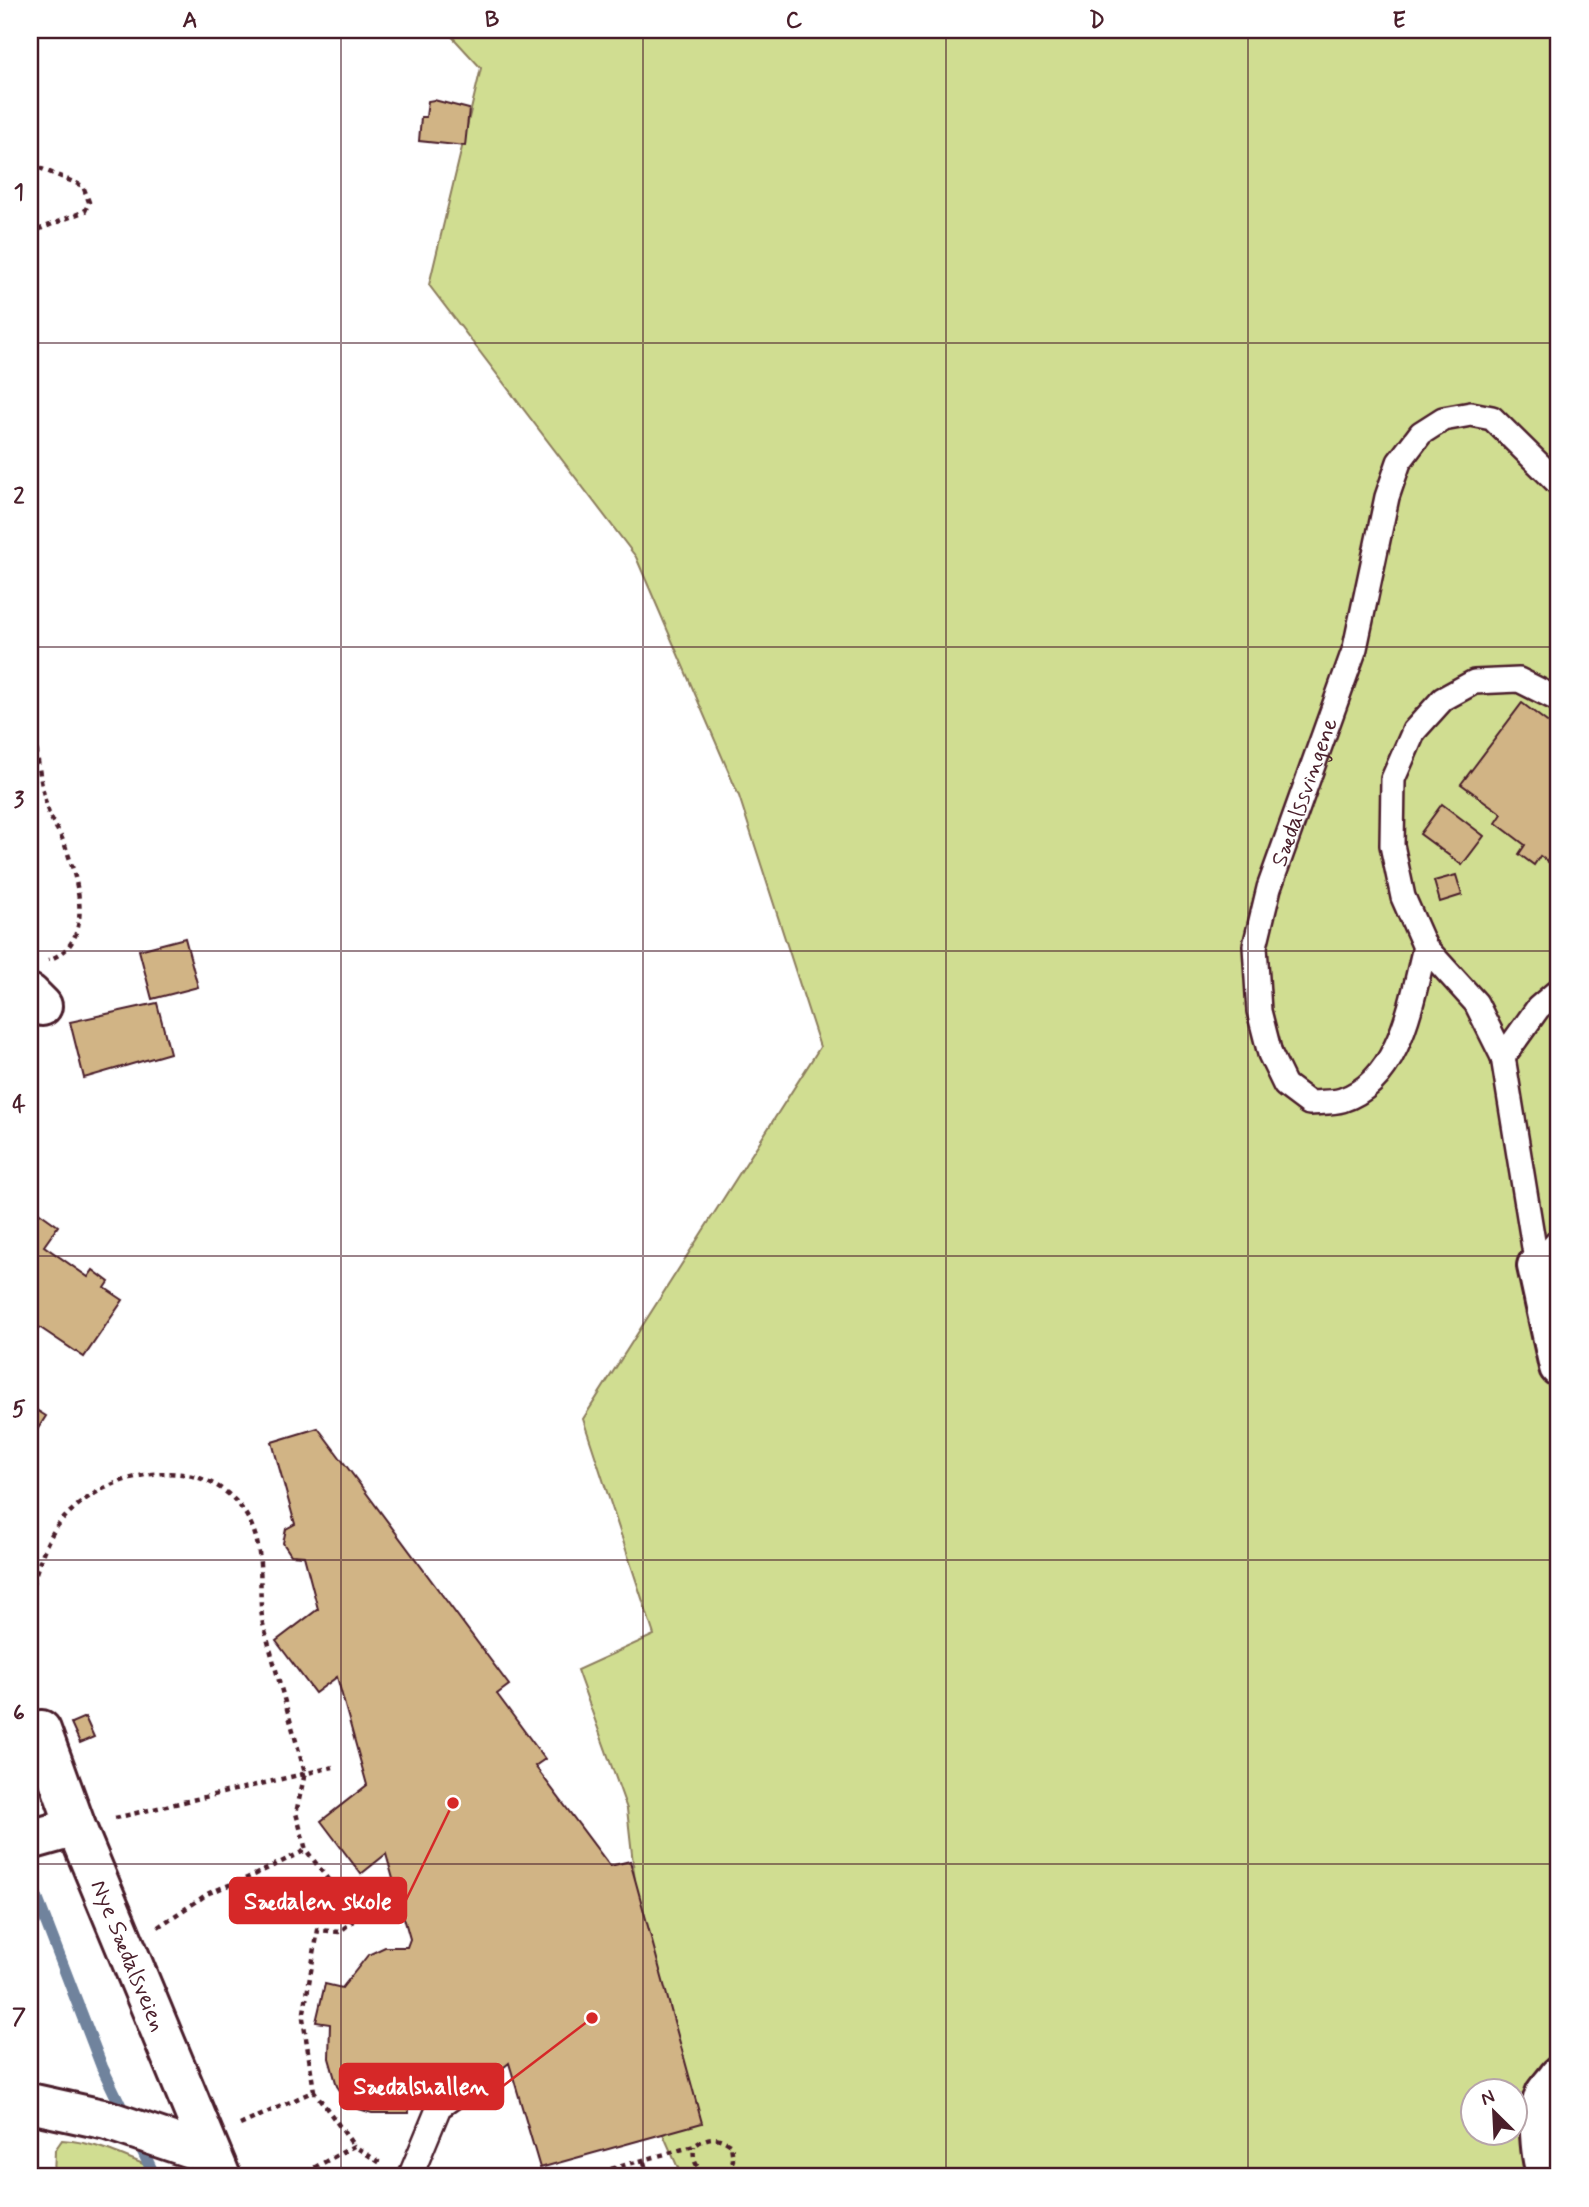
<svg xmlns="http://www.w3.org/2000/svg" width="1589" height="2207" font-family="Mynerve,sans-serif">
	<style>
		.green { fill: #d0dd91; stroke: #8d7e5e; stroke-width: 2; fill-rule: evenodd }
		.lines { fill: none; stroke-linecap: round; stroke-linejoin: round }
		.stream { stroke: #70839d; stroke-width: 12 }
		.building { fill: #d1b485; stroke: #4a1f2b; stroke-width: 2 }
		.lane-casing { stroke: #4a1f2b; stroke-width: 28 }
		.street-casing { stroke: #4a1f2b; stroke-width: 44 }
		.path { stroke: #4a1f2b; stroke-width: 4.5; stroke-dasharray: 5 5; stroke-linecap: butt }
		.lane { stroke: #fff; stroke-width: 23 }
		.street { stroke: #fff; stroke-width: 38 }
		.grid { fill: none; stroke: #4a1f2b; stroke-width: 2; stroke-opacity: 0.55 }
		.labels { text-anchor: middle; stroke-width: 5; stroke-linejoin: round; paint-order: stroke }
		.street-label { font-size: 23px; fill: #4a1f2b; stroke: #fff }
		.leader { fill: none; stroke: #d62828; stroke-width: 2.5 }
		.callout-dot { fill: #d62828; stroke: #fff; stroke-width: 2.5 }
		.callout { fill: #d62828; stroke: #d62828; stroke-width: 2.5 }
		.callout-label { font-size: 24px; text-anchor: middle; font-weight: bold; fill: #fff }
		.neatline { fill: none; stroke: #4a1f2b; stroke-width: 2.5 }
		.grid-label { font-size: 23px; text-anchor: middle; font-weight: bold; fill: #4a1f2b }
	</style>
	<rect width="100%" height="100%" fill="#fff"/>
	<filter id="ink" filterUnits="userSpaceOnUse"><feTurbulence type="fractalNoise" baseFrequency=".0143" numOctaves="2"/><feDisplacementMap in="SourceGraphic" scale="14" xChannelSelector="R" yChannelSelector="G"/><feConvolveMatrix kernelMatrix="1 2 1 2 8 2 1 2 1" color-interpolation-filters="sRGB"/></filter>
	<g filter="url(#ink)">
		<!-- green -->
		<path class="green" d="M 446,30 L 1559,30 L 1559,2177 L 682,2177 L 663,2134 L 627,1809 L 577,1670 L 654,1635 L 583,1419 L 820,1047 L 739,796 L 636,557 L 429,285 L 481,68 ZM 1474,2092 L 1516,2092 L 1516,2134 L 1474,2134 Z
			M 62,2140 C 100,2142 139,2163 174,2177 L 54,2177 L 55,2150 Z"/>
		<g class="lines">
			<!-- stream -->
			<path class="stream" d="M 30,1880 L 102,2067 L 127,2119
				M 137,2139 L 155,2177"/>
		</g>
		<!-- building -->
		<path class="building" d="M 434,100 L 469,109 L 465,146 L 419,141 L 421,117 L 426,117 L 428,101 Z
			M 1522,703 L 1559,731 L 1559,870 L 1540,856 L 1534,865 L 1519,854 L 1525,845 L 1496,823 L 1502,814 L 1461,784 Z
			M 1442,804 L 1484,836 L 1462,865 L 1420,834 Z
			M 1456,875 L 1462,895 L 1440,902 L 1434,881 Z
			M 185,938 L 198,987 L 152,999 L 139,950 Z
			M 157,1003 L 170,1053 L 84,1078 L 70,1022 Z
			M 30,1206 L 58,1226 L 44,1246 L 88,1277 L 93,1270 L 109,1282 L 105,1288 L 123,1300 L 84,1357 L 39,1327 L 30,1336 Z
			M 30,1406 L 46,1416 L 30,1441 Z
			M 318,1428 L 509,1685 L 497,1694 L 545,1759 L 535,1766 L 610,1866 L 630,1861 L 702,2123 L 540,2168 L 509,2063 L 469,2096 L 456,2078 L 429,2085 L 423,2081 L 408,2097 L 409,2113 L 372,2113 L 359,2109 L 348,2102 L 337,2086 L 329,2058 L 330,2024 L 316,2022 L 325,1984 L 342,1988 L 368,1955 L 385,1947 L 407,1947 L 410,1939 L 386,1854 L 361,1874 L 321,1821 L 367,1785 L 337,1677 L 315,1693 L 276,1641 L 318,1609 L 304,1556 L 291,1555 L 283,1543 L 286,1529 L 295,1524 L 272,1442 Z
			M 85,1717 L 94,1737 L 80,1743 L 71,1723 Z"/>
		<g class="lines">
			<!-- lane casing -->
			<g class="lane-casing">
				<g id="lane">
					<path id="s1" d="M 1425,947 C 1412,998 1401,1081 1342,1100 C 1332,1103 1319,1102 1309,1103 L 1285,1085 L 1270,1054 L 1259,1011 L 1255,946 L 1269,888 L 1355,648 L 1387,497 L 1399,462 L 1421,433 L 1443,419 L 1471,414 L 1492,418 L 1559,484"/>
					<path d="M 1503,1057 L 1538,1008 L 1559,990"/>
					<path d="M 1537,1266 L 1503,1057 L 1476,1003 L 1425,947 L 1403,897 L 1392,845 L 1393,779 L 1414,731 L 1443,699 L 1474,682 L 1519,680 L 1559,700"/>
					<path d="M 1537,1266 L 1559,1240"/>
					<path d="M 410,2177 L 439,2107 L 453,2097"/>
				</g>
			</g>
			<!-- street casing -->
			<g class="street-casing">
				<g id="street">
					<path d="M 30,994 L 42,1006"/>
					<path d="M 1537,1266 L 1559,1367"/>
					<path id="s2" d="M 41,1730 L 76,1827 L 221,2177"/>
					<path d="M 30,1840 L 76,1827"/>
					<path d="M 30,2103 L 107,2120 L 211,2155"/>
					<path d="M 1548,2177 C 1540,2159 1536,2112 1545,2094 C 1549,2088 1555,2082 1559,2076"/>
				</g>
			</g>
			<!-- path -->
			<path class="path" d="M 30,164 L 83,186 L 89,202 L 85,211 L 30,233
				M 30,670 C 34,714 35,761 46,804 C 49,819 61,833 66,848 C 79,884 95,944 48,960
				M 30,1592 C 37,1571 44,1542 59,1524 C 105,1466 215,1447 251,1524 C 266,1557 257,1590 263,1624 L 305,1773 L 296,1813 L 306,1850 L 350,1909 L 352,1922 L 339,1932 L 318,1930 L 303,2018 L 314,2091
				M 115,1818 L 333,1767
				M 158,1927 L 209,1893 L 252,1876 L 306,1850
				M 240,2125 L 314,2091 L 354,2146
				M 644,2162 L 648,2177
				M 297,2177 L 354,2146 L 382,2164
				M 582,2177 L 694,2146 C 708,2136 717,2135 731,2145 L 733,2160 L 728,2172 L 712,2177 C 697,2169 692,2163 694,2146"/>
			<!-- lane -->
			<use href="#lane" class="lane"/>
			<!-- street -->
			<use href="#street" class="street"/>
		</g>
	</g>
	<!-- grid -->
	<path class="grid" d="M 341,30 L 341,2177M 643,30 L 643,2177M 946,30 L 946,2177M 1248,30 L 1248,2177M 30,343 L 1559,343M 30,647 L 1559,647M 30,951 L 1559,951M 30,1256 L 1559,1256M 30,1560 L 1559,1560M 30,1864 L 1559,1864"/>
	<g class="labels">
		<!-- street labels -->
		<g class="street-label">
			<text dy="8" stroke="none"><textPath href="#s1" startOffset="551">Sædalssvingene</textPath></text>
			<text dy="8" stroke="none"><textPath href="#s2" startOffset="242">Nye Sædalsveien</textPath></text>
		</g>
	</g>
	<!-- callouts -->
	<path class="leader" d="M453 1803L406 1900M592 2018L503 2086"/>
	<g class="callout-dot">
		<circle cx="453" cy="1803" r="7"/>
		<circle cx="592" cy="2018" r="7"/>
	</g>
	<g class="callout">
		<rect x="230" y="1878" width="176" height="45" rx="7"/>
		<rect x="340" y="2064" width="163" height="45" rx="7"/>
	</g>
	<g class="callout-label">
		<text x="318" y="1909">Sædalen skole</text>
		<text x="421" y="2094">Sædalshallen</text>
	</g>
	<!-- margin -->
	<rect width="1589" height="2207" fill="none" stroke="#fff" stroke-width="77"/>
	<!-- north arrow -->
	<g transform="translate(1494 2112) rotate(336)"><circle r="33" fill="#ffffff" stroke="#b7a5aa" stroke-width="2"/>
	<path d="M0-5L12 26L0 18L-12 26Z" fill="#4a1f2b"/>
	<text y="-10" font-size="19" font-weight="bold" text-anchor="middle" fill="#4a1f2b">N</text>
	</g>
	<rect x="38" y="38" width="1512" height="2130" class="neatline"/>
	<g class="grid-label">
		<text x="190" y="27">A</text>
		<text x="492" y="27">B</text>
		<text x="794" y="27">C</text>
		<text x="1097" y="27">D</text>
		<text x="1399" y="27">E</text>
		<text x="19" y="199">1</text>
		<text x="19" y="503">2</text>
		<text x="19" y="807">3</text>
		<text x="19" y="1111">4</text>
		<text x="19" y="1416">5</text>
		<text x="19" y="1720">6</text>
		<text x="19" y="2024">7</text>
	</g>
</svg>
